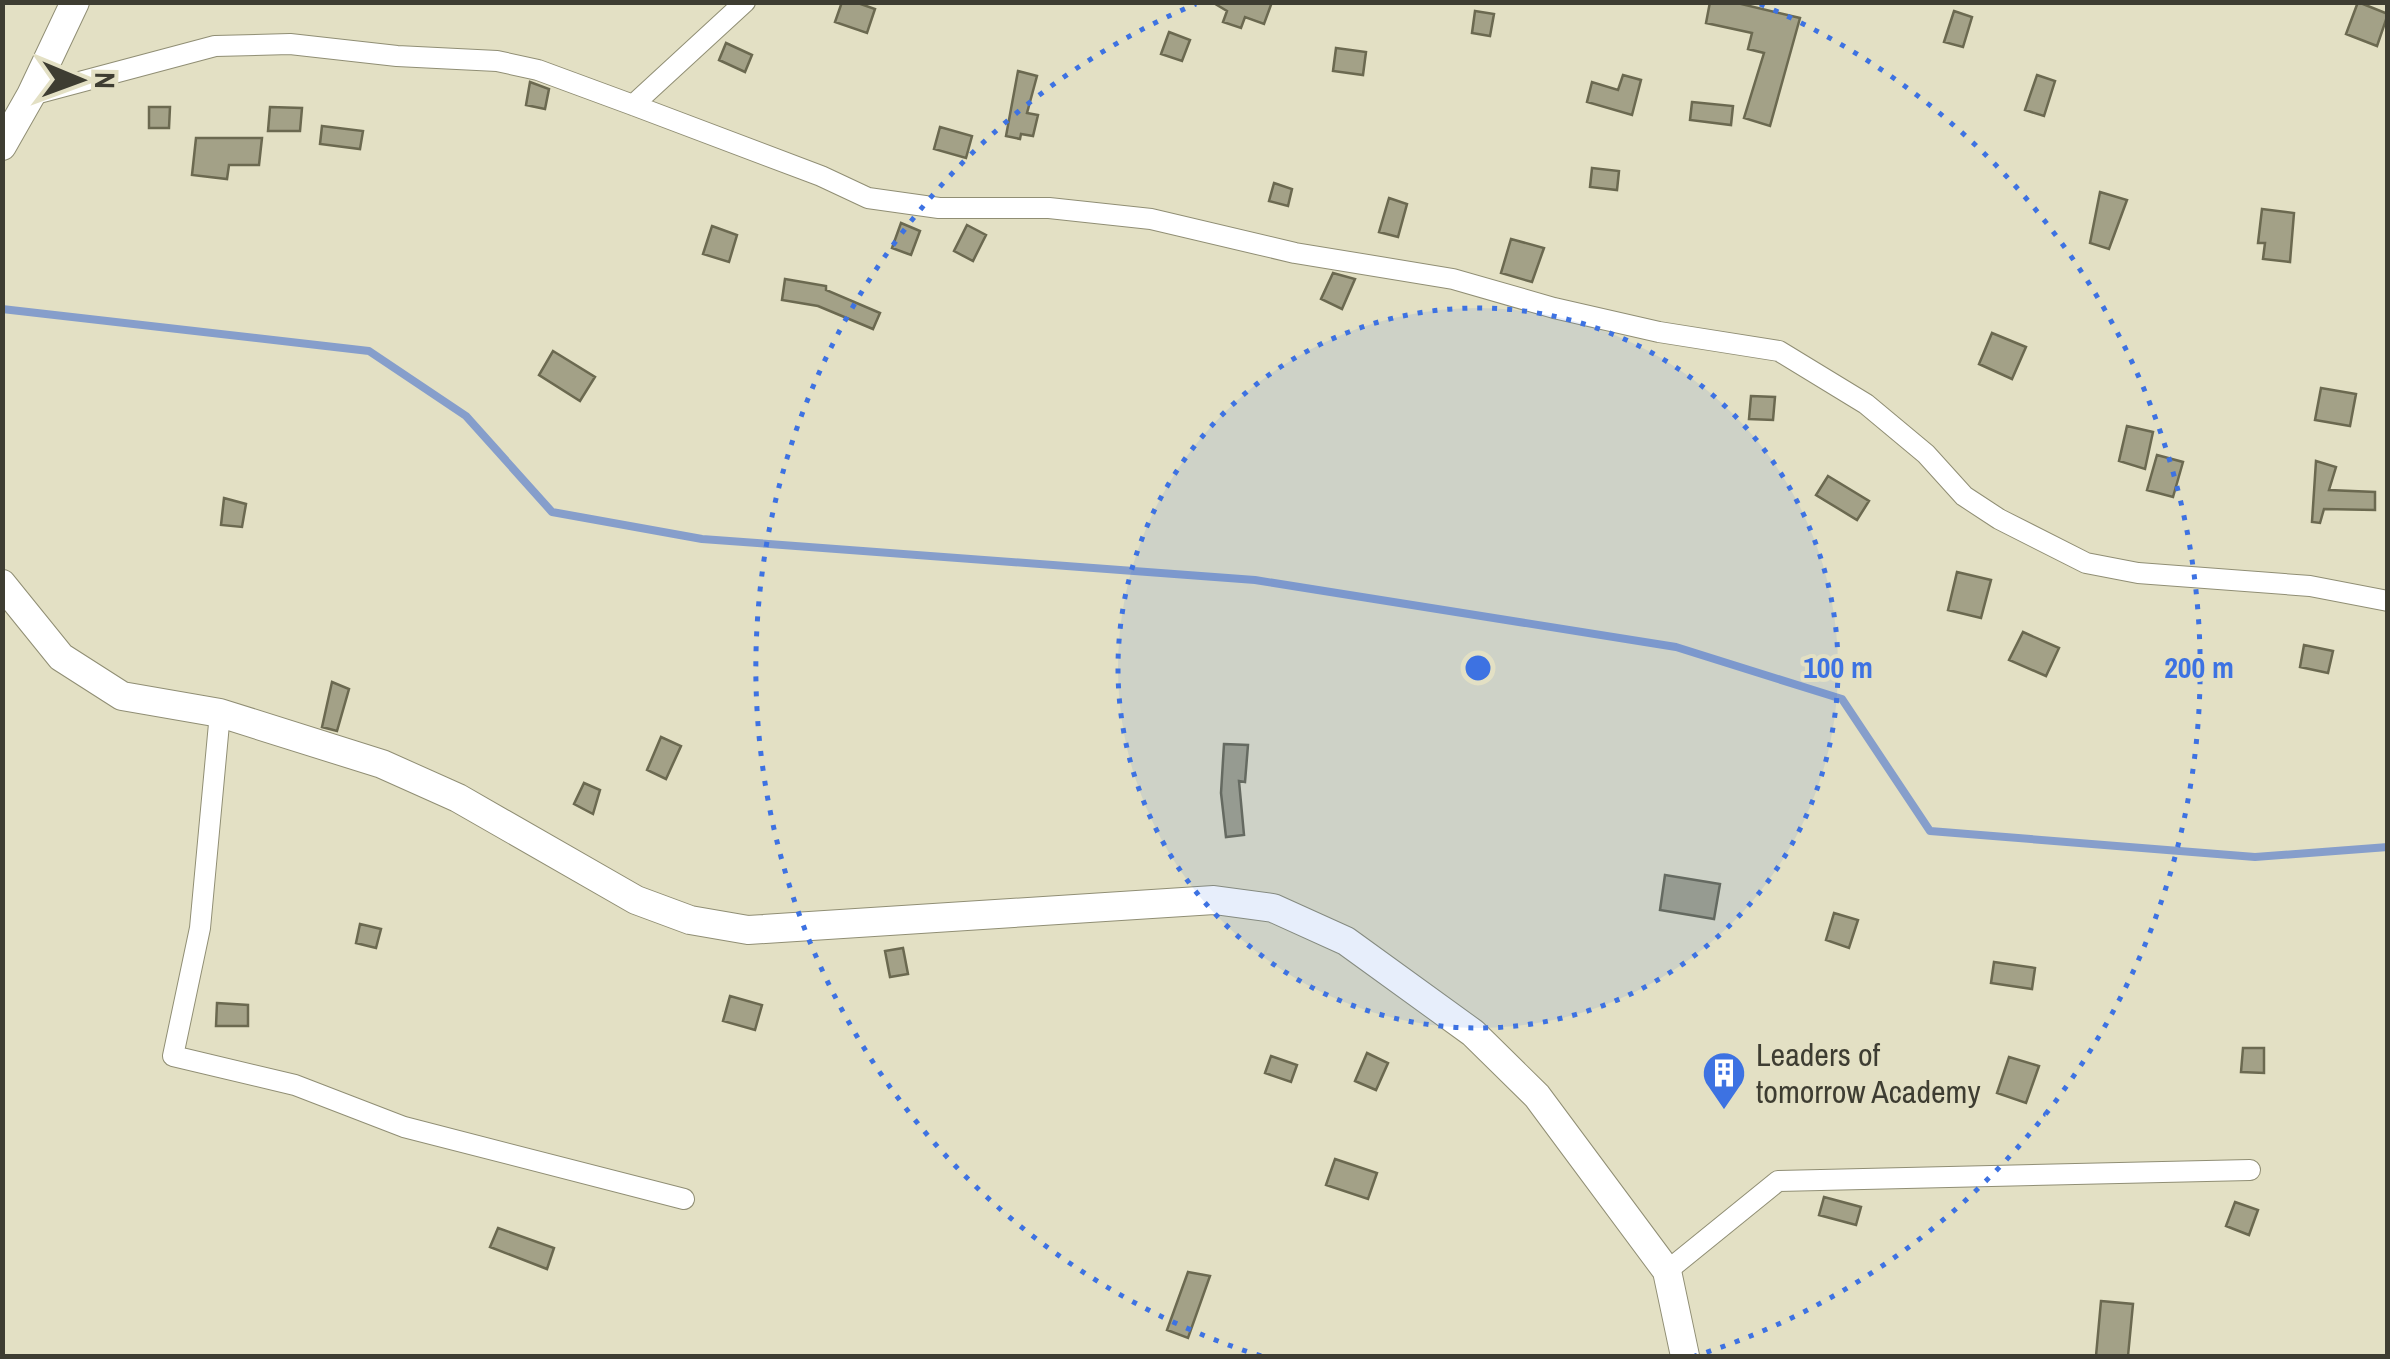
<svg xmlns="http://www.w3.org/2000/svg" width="2390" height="1359" font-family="'Archivo Narrow',sans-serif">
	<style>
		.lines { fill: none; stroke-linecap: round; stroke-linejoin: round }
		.stream { stroke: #869ecb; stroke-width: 8 }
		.building { fill: #a3a187; stroke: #6b6950; stroke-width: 2.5 }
		.street-casing { stroke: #908e74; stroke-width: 22 }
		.secondary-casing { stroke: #908e74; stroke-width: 30 }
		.street { stroke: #fff; stroke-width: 20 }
		.secondary { stroke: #fff; stroke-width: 28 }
		.ring { fill: none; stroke: #3d72e2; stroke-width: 5; stroke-dasharray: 5 10 }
		.labels { text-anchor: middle; stroke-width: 8; stroke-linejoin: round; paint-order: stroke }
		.poi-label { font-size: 32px; fill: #3e3d32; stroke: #e3e0c4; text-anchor: start }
		.centre { fill: #3d72e2; stroke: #e3e0c4; stroke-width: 5 }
		.ring-label { font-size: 30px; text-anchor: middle; font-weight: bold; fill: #3d72e2; stroke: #e3e0c4; stroke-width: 8; stroke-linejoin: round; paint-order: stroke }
	</style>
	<rect width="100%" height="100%" fill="#e3e0c4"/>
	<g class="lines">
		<!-- stream -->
		<path class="stream" d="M 2,309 L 369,351 L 466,416 L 552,512 L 702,539 L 1255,580 L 1676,647 L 1842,699 L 1930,831 L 2255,857 L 2388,847"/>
	</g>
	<!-- building -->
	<path class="building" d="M 842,2 L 855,2 L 875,9 L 867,33 L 835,22 Z
		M 1212,2 L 1272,2 L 1264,24 L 1245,17 L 1241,28 L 1223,22 L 1227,11 Z
		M 1710,2 L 1733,2 L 1800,18 L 1770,126 L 1744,118 L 1764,53 L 1748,49 L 1752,33 L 1706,23 Z
		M 2358,2 L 2388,14 L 2377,46 L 2346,34 Z
		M 1475,11 L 1494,14 L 1490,36 L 1472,33 Z
		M 1954,11 L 1972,17 L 1963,47 L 1944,42 Z
		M 1169,32 L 1190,40 L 1182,61 L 1161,54 Z
		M 726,43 L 752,55 L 745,72 L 719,60 Z
		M 1336,48 L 1366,52 L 1363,75 L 1333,71 Z
		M 1018,71 L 1037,76 L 1027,113 L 1038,115 L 1033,136 L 1021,134 L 1020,139 L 1006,136 Z
		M 1623,75 L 1641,80 L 1632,115 L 1587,102 L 1592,82 L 1618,90 Z
		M 2037,75 L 2055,81 L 2044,116 L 2025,110 Z
		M 530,82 L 549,89 L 545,109 L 526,105 Z
		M 1692,102 L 1733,106 L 1731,125 L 1690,120 Z
		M 149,107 L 170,107 L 169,128 L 149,128 Z
		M 270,107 L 302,108 L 300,131 L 268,131 Z
		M 322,126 L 363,131 L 360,149 L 320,144 Z
		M 940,127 L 972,136 L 966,158 L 934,149 Z
		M 196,138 L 262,138 L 259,165 L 229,165 L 227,179 L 192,175 Z
		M 1592,168 L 1619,171 L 1617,190 L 1590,187 Z
		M 1274,183 L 1292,189 L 1288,206 L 1269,201 Z
		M 2100,192 L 2127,200 L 2109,249 L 2090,243 Z
		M 1389,198 L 1407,204 L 1398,237 L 1379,232 Z
		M 2262,209 L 2294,213 L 2290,262 L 2263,259 L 2265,243 L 2258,243 Z
		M 901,223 L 920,231 L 911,255 L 892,248 Z
		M 967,225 L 986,235 L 973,261 L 954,251 Z
		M 712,226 L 737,235 L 729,262 L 703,254 Z
		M 1511,239 L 1544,248 L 1532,282 L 1501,273 Z
		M 1333,273 L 1355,279 L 1342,309 L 1321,299 Z
		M 785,279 L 826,286 L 826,290 L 880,313 L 873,329 L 818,306 L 782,300 Z
		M 1992,333 L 2026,347 L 2012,379 L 1979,364 Z
		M 553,351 L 595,377 L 580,401 L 539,375 Z
		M 2321,388 L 2356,394 L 2350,426 L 2315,420 Z
		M 1751,396 L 1775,397 L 1773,420 L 1749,419 Z
		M 2127,426 L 2153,432 L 2145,469 L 2119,461 Z
		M 2157,455 L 2183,462 L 2173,497 L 2147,490 Z
		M 2316,461 L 2336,467 L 2329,490 L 2375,492 L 2375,510 L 2324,509 L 2320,523 L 2312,522 Z
		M 1828,476 L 1869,501 L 1857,520 L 1816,495 Z
		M 224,498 L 246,504 L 242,527 L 221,525 Z
		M 1957,572 L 1991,580 L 1981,618 L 1948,610 Z
		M 2023,632 L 2059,648 L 2046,676 L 2009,660 Z
		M 2304,645 L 2333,651 L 2328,673 L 2300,667 Z
		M 332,682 L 349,689 L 337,731 L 322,727 Z
		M 661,737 L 681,746 L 666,779 L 647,770 Z
		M 1224,744 L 1248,745 L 1245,782 L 1239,781 L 1244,835 L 1226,837 L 1221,793 Z
		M 584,783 L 600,790 L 593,814 L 574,804 Z
		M 1665,875 L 1720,884 L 1714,919 L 1660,910 Z
		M 1834,913 L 1858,920 L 1849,948 L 1826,940 Z
		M 360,924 L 381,929 L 376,948 L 356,943 Z
		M 903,948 L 908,974 L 890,977 L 885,951 Z
		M 1994,962 L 2035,968 L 2032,989 L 1991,983 Z
		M 730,996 L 762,1005 L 755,1030 L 723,1021 Z
		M 217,1003 L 248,1005 L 248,1026 L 216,1026 Z
		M 2243,1048 L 2264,1048 L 2264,1073 L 2241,1072 Z
		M 1367,1053 L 1388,1063 L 1376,1090 L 1355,1081 Z
		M 1271,1056 L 1297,1065 L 1291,1082 L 1265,1073 Z
		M 2009,1057 L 2039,1066 L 2026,1103 L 1997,1093 Z
		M 1335,1159 L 1377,1173 L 1368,1199 L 1326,1185 Z
		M 1824,1197 L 1861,1207 L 1856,1225 L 1819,1215 Z
		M 2235,1202 L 2258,1210 L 2249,1235 L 2226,1226 Z
		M 498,1228 L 554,1248 L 547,1269 L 490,1247 Z
		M 1188,1272 L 1210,1276 L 1188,1338 L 1167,1330 Z
		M 2101,1301 L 2133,1304 L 2128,1356 L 2096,1356 Z"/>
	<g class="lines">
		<!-- street casing -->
		<g class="street-casing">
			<path id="street" d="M 31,95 L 215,46 L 290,44 L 397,56 L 497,61 L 538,70 L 633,105 L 821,176 L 868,198 L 939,208 L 1049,208 L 1151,219 L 1295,253 L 1453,279 L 1554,308 L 1659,332 L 1779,351 L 1866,404 L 1926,454 L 1964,496 L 1999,519 L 2086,563 L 2138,573 L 2310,586 L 2388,601
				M 633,105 L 745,2
				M 220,713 L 200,928 L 173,1056 L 295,1085 L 404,1127 L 684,1199
				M 1667,1271 L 1778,1181 L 2250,1170"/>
		</g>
		<!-- secondary casing -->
		<g class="secondary-casing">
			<path id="secondary" d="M 2,146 L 31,95 L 75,2
				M 2,584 L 61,657 L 122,696 L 220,713 L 382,764 L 458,798 L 636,900 L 690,920 L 748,930 L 1214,900 L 1273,908 L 1346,941 L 1473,1033 L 1537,1096 L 1667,1271 L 1685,1356"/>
		</g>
		<!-- street -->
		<use href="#street" class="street"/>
		<!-- secondary -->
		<use href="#secondary" class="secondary"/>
	</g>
	<!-- distance rings -->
	<circle cx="1478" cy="668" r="360" fill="#3d72e2" fill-opacity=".12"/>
	<g class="ring">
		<circle cx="1478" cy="668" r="360"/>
		<path d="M1261 1356A721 721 0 0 1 1196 4M1760 4A721 721 0 0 1 1695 1356"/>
	</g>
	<!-- icons -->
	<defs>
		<g id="building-pin" transform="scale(2.25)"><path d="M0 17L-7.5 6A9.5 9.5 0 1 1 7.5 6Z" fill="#3d72e2" stroke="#e3e0c4"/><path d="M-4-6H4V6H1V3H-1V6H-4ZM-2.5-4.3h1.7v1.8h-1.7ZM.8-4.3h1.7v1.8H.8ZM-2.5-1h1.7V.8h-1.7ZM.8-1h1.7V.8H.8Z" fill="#fff"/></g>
	</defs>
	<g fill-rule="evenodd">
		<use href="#building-pin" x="1724" y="1073"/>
	</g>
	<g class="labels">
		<!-- poi labels -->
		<g class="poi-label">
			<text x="1756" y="1066">Leaders of<tspan x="1756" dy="37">tomorrow Academy</tspan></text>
		</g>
	</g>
	<circle cx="1478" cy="668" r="15" class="centre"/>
	<g class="ring-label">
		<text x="1838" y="678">100 m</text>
		<text x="2199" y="678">200 m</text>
	</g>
	<!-- border -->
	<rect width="2390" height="1359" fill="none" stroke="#3e3d32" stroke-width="10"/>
	<!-- north arrow -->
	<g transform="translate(80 80) rotate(91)" stroke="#e3e0c4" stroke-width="8" paint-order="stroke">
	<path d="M0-8L18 38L0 25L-18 38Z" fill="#3e3d32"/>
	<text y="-15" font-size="28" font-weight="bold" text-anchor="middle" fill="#3e3d32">N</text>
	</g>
</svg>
